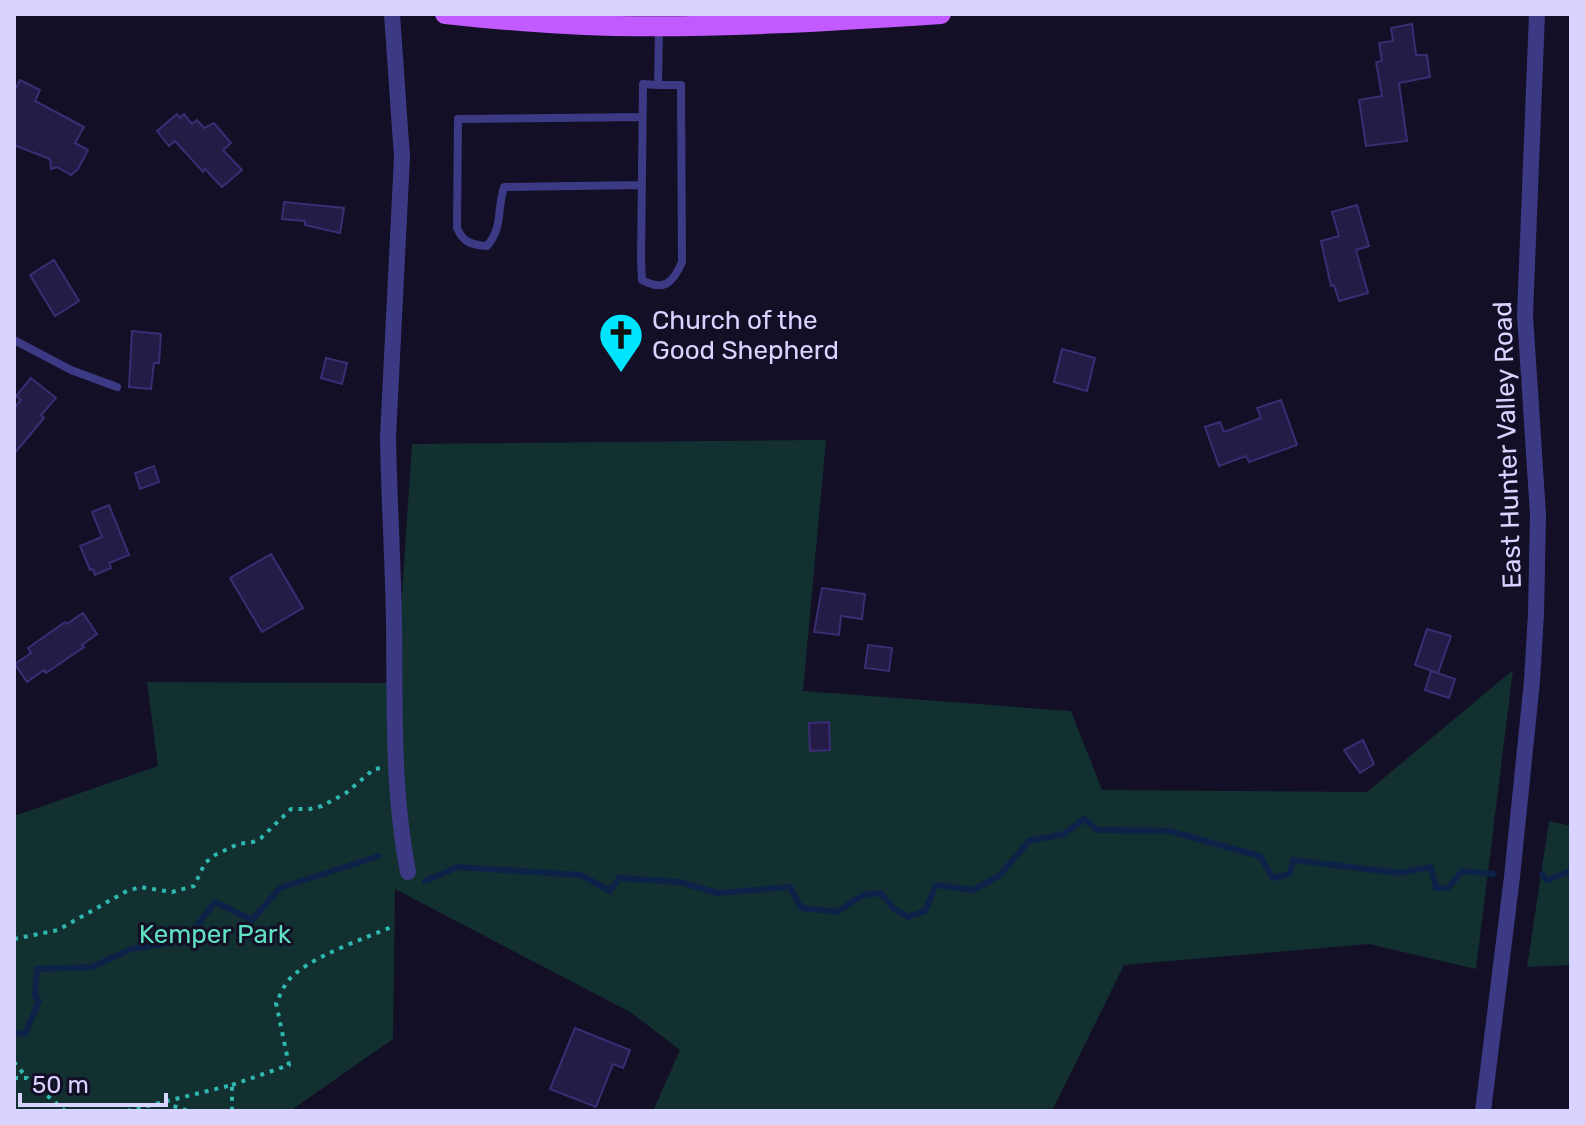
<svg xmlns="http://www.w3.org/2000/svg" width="1585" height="1125" font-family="Rubik,sans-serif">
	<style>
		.green { fill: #12302f }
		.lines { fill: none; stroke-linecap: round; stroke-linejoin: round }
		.stream { stroke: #0c2248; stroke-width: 6 }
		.building { fill: #241b47; stroke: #3b2d73; stroke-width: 2 }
		.path { stroke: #2fb8b0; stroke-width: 4; stroke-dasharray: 4 6; stroke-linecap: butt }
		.lane { stroke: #3d3a85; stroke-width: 8 }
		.street { stroke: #3d3a85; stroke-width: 16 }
		.primary { stroke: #c25bff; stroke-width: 20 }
		.labels { text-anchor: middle; stroke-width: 6; stroke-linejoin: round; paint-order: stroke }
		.poi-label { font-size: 26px; fill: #d9d4ff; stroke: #130f26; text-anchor: start }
		.street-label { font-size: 26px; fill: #d9d4ff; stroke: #130f26 }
		.park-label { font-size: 26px; fill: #5fe0c0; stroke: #130f26 }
	</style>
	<rect width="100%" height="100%" fill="#130f26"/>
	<!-- green -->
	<path class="green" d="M 826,440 L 803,691 L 1071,711 L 1102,790 L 1367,792 L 1513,670 L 1476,969 L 1369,944 L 1124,965 L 1052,1111 L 653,1111 L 680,1050 L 630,1012 L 395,889 L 393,1039 L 290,1111 L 14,1111 L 14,816 L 158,766 L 147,682 L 396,683 L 412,444 Z
		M 1549,821 L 1571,826 L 1571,965 L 1527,967 Z"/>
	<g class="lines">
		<!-- stream -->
		<path class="stream" d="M 1542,874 L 1547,880 L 1571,871
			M 425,881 L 458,867 L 581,875 L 610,891 L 619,878 L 680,882 L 717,893 L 790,887 L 801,908 L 837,912 L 863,895 L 881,893 L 893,908 L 908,917 L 925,911 L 936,885 L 973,890 L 999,876 L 1029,841 L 1064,834 L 1084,819 L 1098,830 L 1169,831 L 1260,856 L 1273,878 L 1290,874 L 1293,860 L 1400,873 L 1431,867 L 1436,888 L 1448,888 L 1462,871 L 1493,874
			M 14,1033 L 25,1034 L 39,1001 L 35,996 L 37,969 L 92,967 L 131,949 L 168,943 L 175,937 L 190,935 L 215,902 L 252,920 L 280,888 L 379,856"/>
	</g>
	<!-- building -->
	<path class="building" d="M 1412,24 L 1416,55 L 1427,55 L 1430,77 L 1399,83 L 1407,141 L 1366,146 L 1359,100 L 1382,96 L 1376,62 L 1382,61 L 1379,43 L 1393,41 L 1391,28 Z
		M 20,80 L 40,90 L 35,101 L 84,127 L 75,143 L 88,150 L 78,169 L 71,175 L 57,167 L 51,169 L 50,159 L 14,145 L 14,92 Z
		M 177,114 L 180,118 L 184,114 L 192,124 L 197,120 L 204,128 L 214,123 L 231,143 L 223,150 L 242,170 L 222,187 L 205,169 L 203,172 L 175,141 L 169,146 L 157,131 Z
		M 284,202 L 344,208 L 340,233 L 305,225 L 305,221 L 282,219 Z
		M 1357,205 L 1369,246 L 1356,250 L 1368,293 L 1339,301 L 1334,285 L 1331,286 L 1321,241 L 1339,236 L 1332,212 Z
		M 54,260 L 79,301 L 55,316 L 30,275 Z
		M 132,331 L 161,334 L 159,363 L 154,363 L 151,389 L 129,387 Z
		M 1062,349 L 1095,358 L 1087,391 L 1054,382 Z
		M 326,358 L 347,363 L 342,384 L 321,378 Z
		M 31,378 L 56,398 L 41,415 L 44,418 L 14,454 L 14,408 L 21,400 L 16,396 Z
		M 1281,400 L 1297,445 L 1249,462 L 1246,456 L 1219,466 L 1205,427 L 1220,422 L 1224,432 L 1261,418 L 1257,408 Z
		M 154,466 L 159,482 L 140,489 L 135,473 Z
		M 109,505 L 129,555 L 109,563 L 111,568 L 95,575 L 93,569 L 90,570 L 80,546 L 102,537 L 92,512 Z
		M 271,554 L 303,608 L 262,632 L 230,578 Z
		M 822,588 L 865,594 L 862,619 L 841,616 L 839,635 L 814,632 Z
		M 83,613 L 97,634 L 82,645 L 84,647 L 46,673 L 44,670 L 27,682 L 15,664 L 31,653 L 28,648 L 65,622 L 67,624 Z
		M 1427,629 L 1451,636 L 1438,673 L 1415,665 Z
		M 868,645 L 892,648 L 889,671 L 865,668 Z
		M 1431,671 L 1455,679 L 1449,698 L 1425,690 Z
		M 829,722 L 830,750 L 810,751 L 809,723 Z
		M 1363,740 L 1374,764 L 1360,773 L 1344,750 Z
		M 575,1028 L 630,1050 L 623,1068 L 613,1064 L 596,1107 L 550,1089 Z"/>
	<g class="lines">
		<!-- path -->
		<path class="path" d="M 14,939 L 58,930 L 125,892 L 140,887 L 172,892 L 194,886 L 205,863 L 215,855 L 238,844 L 253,842 L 261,838 L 291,809 L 310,809 L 322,806 L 346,793 L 374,769 L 381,768
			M 14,1062 L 27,1078
			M 14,1078 L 27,1078 L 65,1111
			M 232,1085 L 289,1065 L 276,1003 C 280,996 283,987 288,981 C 306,958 366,938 394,926
			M 164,1103 L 189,1111
			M 127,1111 L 232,1085 L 232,1111"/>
		<!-- lane -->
		<path class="lane" d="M 658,85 L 643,84 L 641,262 L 642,280 C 664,292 673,283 682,262 L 681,85 L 658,85 L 659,27
			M 641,185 L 504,187 C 497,208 503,228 487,246 C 471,245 463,242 457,228 L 458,119 L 642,117
			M 14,340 L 71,370 L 117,387"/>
		<!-- street -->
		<path class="street" d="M 392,14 L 402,157 L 388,437 C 389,499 393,560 394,622 C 395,706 392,790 408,872
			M 1483,1111 L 1512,877 L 1532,681 L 1536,614 L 1538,514 L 1525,315 L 1537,14"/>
		<!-- primary -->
		<path class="primary" d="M 445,14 C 502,20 559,25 616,26 C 724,28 833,21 941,14"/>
	</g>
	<!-- icons -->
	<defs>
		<g id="church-pin" transform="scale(2.3)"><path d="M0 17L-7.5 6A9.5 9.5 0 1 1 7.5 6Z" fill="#00e5ff" stroke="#130f26"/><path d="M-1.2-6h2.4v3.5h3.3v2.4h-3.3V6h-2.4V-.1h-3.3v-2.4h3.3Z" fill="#111"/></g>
	</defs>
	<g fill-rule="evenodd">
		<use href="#church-pin" x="621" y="335"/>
	</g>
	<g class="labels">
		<!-- poi labels -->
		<g class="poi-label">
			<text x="652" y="329">Church of the<tspan x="652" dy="30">Good Shepherd</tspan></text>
		</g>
		<!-- street labels -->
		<g class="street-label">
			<text transform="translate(1507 445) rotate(-92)" y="9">East Hunter Valley Road</text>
		</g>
		<!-- park labels -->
		<g class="park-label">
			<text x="215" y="943">Kemper Park</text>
		</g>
	</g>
	<!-- border -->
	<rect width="1585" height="1125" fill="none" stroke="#d9d4ff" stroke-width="32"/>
	<!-- scale -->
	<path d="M20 1093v12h146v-12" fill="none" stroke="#d9d4ff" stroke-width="4"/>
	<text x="32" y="1093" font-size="24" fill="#d9d4ff" stroke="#130f26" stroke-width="6" paint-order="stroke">50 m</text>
</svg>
